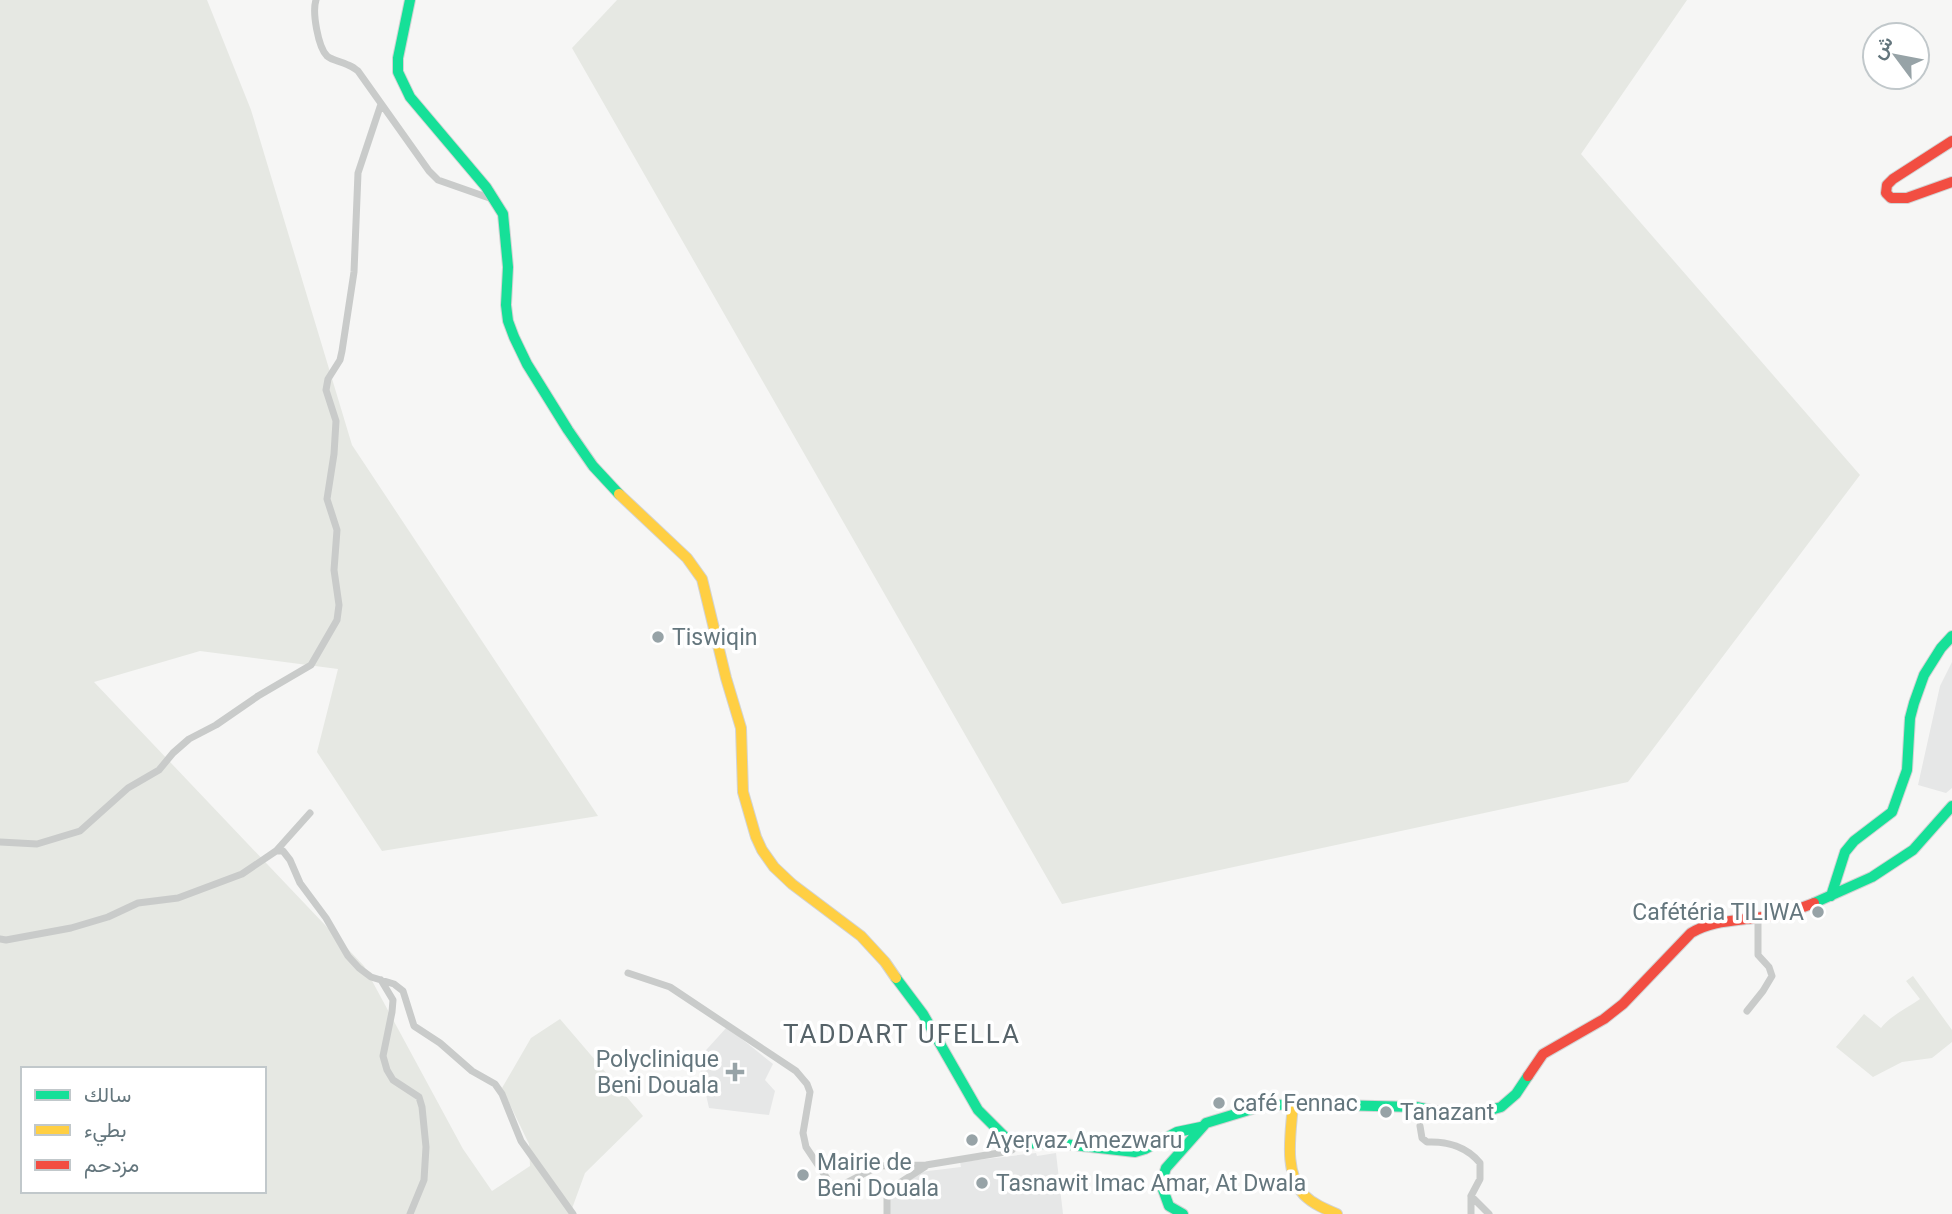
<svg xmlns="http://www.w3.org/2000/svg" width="1952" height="1214" font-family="Roboto,Vazirmatn,sans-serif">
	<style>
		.built { fill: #e6e7e7 }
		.green { fill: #e6e8e3; fill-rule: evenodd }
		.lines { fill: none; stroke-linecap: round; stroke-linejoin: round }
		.fast-casing { stroke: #d2d3d3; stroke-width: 12 }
		.slow-casing { stroke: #d2d3d3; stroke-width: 12 }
		.jam-casing { stroke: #d2d3d3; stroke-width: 12 }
		.street { stroke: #c9cbca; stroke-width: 7 }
		.fast { stroke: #16e098; stroke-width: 10 }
		.slow { stroke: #ffcf43; stroke-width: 10 }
		.jam { stroke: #f24e42; stroke-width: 10 }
		.poi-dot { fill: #97a3a7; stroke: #fff; stroke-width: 2.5 }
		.labels { text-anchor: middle; stroke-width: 7; stroke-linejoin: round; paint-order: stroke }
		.poi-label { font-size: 23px; fill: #64767d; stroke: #fff; text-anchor: start }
		.quarter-label { font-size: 26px; letter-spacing: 2px; fill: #566369; stroke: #fff }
	</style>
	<rect width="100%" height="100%" fill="#f6f6f5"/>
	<!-- built -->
	<path class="built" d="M 1952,662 L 1952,788 L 1946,793 L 1918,785 L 1940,686 Z
		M 727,1027 L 773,1064 L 765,1080 L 775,1091 L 769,1115 L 709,1108 L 698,1059 Z
		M 1036,1153 L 1037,1156 L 1056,1153 L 1063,1214 L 890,1214 L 890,1193 L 920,1172 L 961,1167 L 960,1162 Z"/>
	<!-- green -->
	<path class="green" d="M 0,0 L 207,0 L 251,110 L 352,445 L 598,816 L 382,851 L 317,752 L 338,669 L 200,651 L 94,682 L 364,966 L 463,1149 L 492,1191 L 530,1166 L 529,1144 L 502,1088 L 531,1038 L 560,1019 L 643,1116 L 585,1173 L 570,1214 L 0,1214 ZM 23,1069 L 264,1069 L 264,1191 L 23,1191 Z
		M 617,0 L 1687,0 L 1581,154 L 1860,475 L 1628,782 L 1062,904 L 572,48 Z
		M 1913,976 L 1952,1030 L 1952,1042 L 1932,1058 L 1902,1062 L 1873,1077 L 1836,1047 L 1864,1014 L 1881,1028 C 1890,1016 1907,1008 1920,999 L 1906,981 Z"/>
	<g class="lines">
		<!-- fast casing -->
		<g class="fast-casing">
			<path id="fast" d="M 410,0 L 398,58 L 398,72 L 410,97 L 486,187 L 503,214 L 508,267 L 506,305 L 508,321 L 514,337 L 527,364 L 568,430 L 593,466 L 619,494
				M 1831,896 L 1845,852 L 1854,841 L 1892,812 L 1907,770 L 1910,718 L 1914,703 L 1924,675 L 1941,648 L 1952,636
				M 1814,903 L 1872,877 L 1913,850 L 1952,806
				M 896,978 L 923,1014 L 978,1110 L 1006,1138 L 1018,1143 L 1064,1144 L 1135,1152 L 1145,1149 L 1177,1132 L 1201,1127
				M 1183,1214 L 1169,1206 L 1161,1184 L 1166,1168 L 1206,1123 L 1262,1106 L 1293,1104 L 1416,1107 L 1455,1115 L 1473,1115 L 1501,1107 L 1516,1094 L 1528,1076"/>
		</g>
		<!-- slow casing -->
		<g class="slow-casing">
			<path id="slow" d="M 619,494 L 687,558 L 702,579 L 726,678 L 741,728 L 743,792 L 756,837 L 762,850 L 774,867 L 792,884 L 861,936 L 885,962 L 896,978
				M 1293,1104 C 1291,1133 1283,1171 1304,1195 C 1313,1204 1325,1209 1337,1214"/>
		</g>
		<!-- jam casing -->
		<g class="jam-casing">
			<path id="jam" d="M 1952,141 L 1893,179 L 1887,185 L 1886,193 L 1891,198 L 1907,198 L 1952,182
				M 1528,1076 L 1543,1054 L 1604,1019 L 1623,1004 L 1691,933 C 1711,921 1733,921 1755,918 C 1775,916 1795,911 1814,903"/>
		</g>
		<!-- street -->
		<path class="street" d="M 316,0 C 312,12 318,47 327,56 C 333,61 341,61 348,65 C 352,66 355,69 358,71 L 429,171 L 438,180 L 495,200
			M 0,842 L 37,844 L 80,831 L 128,788 L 159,770 L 173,753 L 189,739 L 216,725 L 258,696 L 311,665 L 337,620 L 339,605 L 334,570 L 337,530 L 327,499 L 334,454 L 336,421 L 326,390 L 328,379 L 340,360 L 342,351 L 354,272 L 358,173 L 381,104
			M 276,851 L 283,851 L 290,860 L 300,883 L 326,918 L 348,956 L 359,968 L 371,977 L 394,984 L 403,991 L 414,1026 L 440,1043 L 472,1071 L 495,1084 L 502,1094 L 521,1141 L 573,1214
			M 0,939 L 6,940 L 71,928 L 108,917 L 138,903 L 178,898 L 242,874 L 276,851 L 310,813
			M 628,973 L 670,987 L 796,1071 L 807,1084 L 810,1092 L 803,1133 L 806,1147 L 834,1189 L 879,1166 L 926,1165 L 1005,1152 L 1012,1150 L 1018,1143
			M 381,980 L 393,1000 L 392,1012 L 383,1056 L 387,1070 L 393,1080 L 419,1097 L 422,1107 L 426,1147 L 424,1180 L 410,1214
			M 1747,1011 L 1763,991 L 1772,976 L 1769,967 L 1758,955 L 1758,918
			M 1420,1126 L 1422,1138 L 1427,1142 C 1447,1141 1467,1147 1480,1163 L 1480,1179 L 1471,1196 L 1471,1214
			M 1471,1196 L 1489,1214
			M 887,1214 L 887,1195 L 898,1184 L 926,1166"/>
		<!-- fast -->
		<use href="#fast" class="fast"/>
		<!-- slow -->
		<use href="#slow" class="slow"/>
		<!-- jam -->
		<use href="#jam" class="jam"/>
	</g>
	<!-- markers -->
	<g class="poi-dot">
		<circle cx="658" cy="637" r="7"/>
		<circle cx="1818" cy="912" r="7"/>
		<path d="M731.5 1061.5h7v7h7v7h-7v7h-7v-7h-7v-7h7z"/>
		<circle cx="1219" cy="1103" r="7"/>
		<circle cx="1386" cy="1112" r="7"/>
		<circle cx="972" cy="1140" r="7"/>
		<circle cx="803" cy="1175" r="7"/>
		<circle cx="982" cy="1183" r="7"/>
	</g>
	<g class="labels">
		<!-- poi labels -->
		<g class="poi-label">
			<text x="672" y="645">Tiswiqin</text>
			<text x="1804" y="920" text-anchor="end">Cafétéria TILIWA</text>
			<text x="719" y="1067" text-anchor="end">Polyclinique<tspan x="719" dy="26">Beni Douala</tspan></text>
			<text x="1233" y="1111">café Fennac</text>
			<text x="1400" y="1120">Tanazant</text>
			<text x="986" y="1148">Aɣeṛvaz Amezwaru</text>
			<text x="817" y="1170">Mairie de<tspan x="817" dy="26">Beni Douala</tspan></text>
			<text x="996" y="1191">Tasnawit Imac Amar, At Dwala</text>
		</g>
		<!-- quarter labels -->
		<g class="quarter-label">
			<text x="902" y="1043">TADDART UFELLA</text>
		</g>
	</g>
	<!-- legend -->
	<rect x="21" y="1067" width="245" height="126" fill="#ffffff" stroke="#c1c8cb" stroke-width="2"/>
	<rect x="35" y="1090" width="35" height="10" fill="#16e098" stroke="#c1c8cb" stroke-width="2"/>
	<text x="84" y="1102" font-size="21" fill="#64767d">سالك</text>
	<rect x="35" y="1125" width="35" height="10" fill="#ffcf43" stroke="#c1c8cb" stroke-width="2"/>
	<text x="84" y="1137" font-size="21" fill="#64767d">بطيء</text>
	<rect x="35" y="1160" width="35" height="10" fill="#f24e42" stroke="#c1c8cb" stroke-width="2"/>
	<text x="84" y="1172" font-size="21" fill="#64767d">مزدحم</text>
	<!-- north arrow -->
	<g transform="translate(1896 56) rotate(302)"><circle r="33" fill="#ffffff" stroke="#c1c8cb" stroke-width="2"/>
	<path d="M0-5L12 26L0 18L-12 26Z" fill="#97a3a7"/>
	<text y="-10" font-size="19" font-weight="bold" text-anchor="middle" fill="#64767d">ش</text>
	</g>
</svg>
